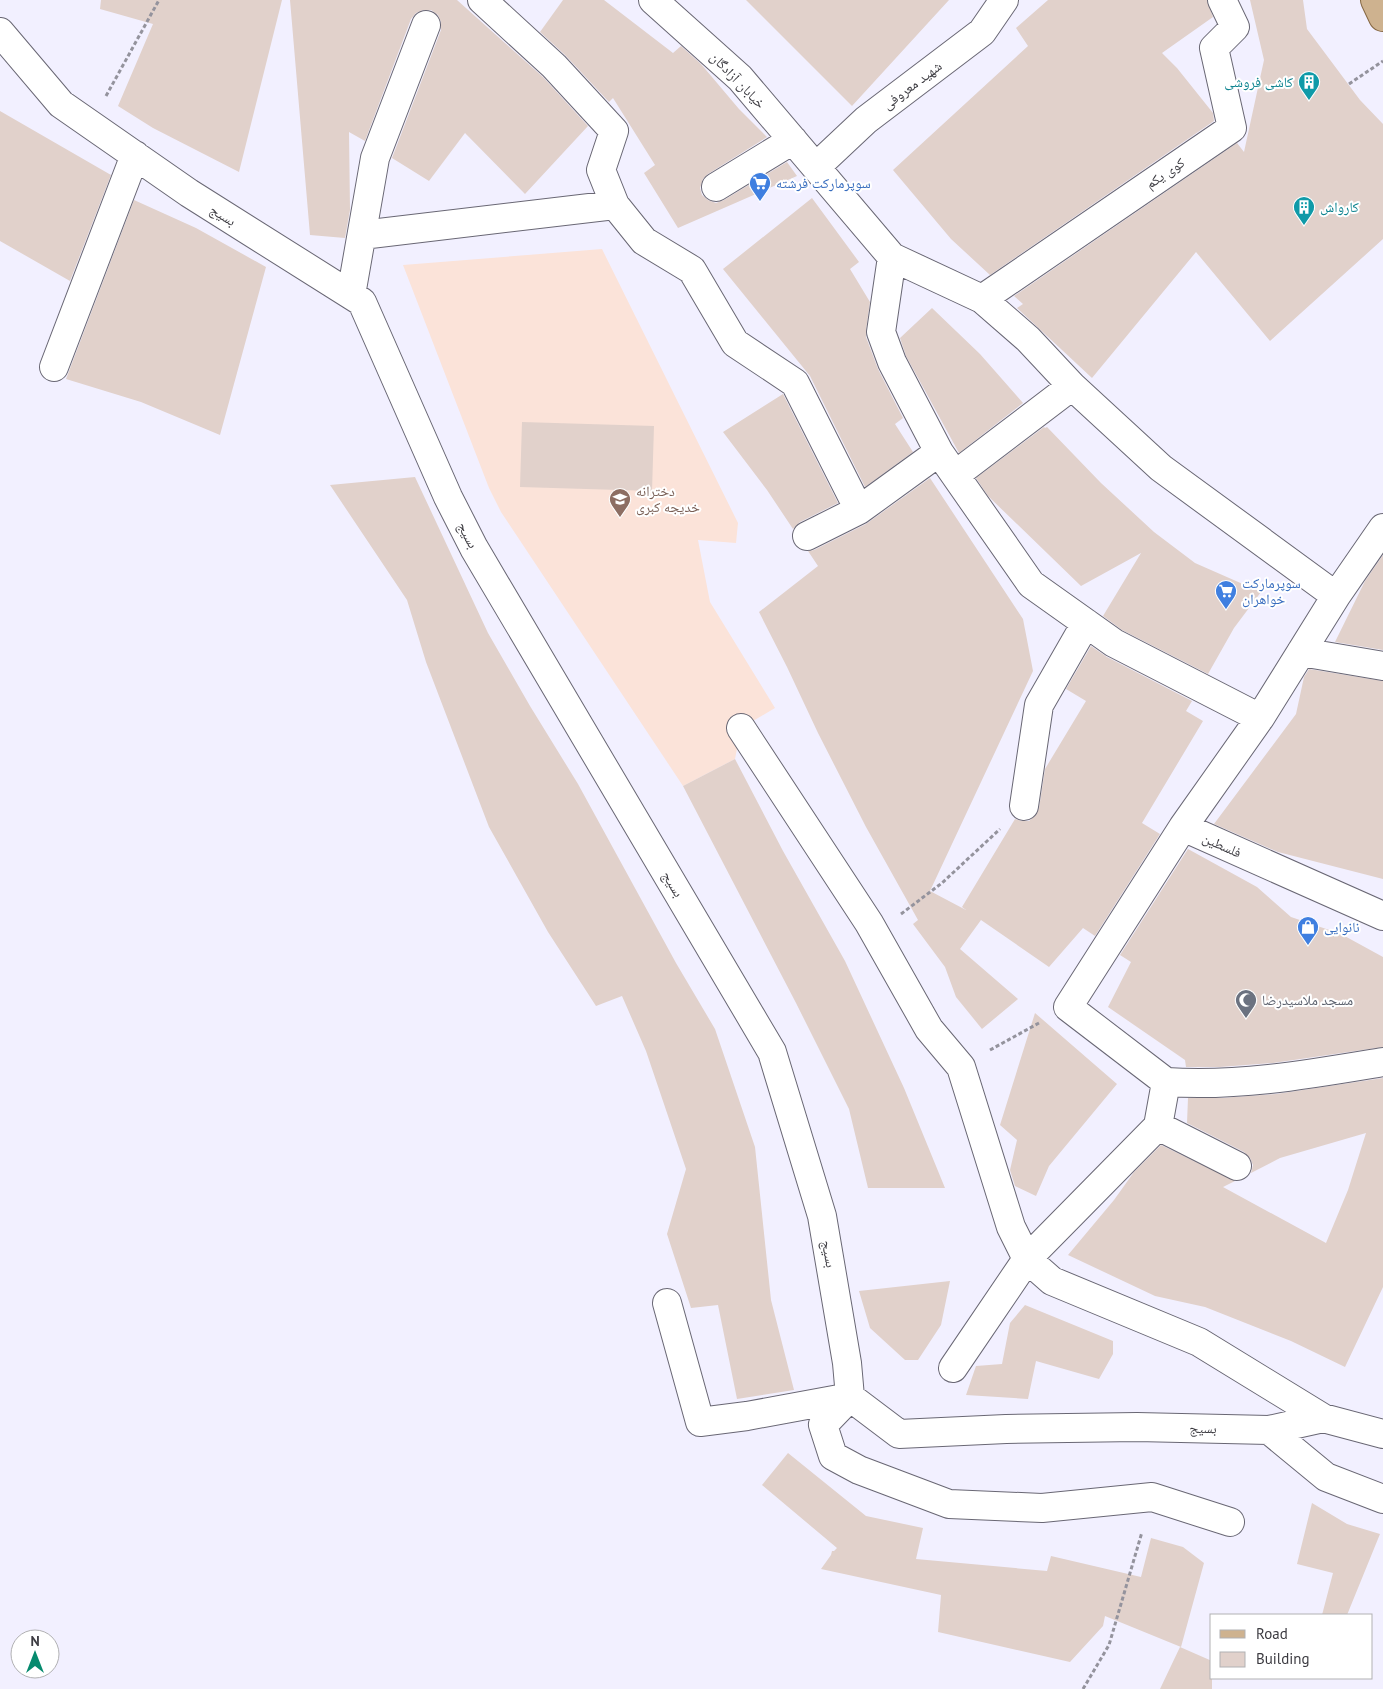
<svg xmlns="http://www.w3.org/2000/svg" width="1383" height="1689" font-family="'PT Sans','Noto Naskh Arabic',sans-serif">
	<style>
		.education { fill: #fbe3d9 }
		.building { fill: #e1d1cb }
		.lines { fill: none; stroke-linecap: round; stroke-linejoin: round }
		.minor-casing { stroke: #696774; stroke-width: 30 }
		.major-casing { stroke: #856743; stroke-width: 30 }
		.path { stroke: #94939d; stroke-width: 3; stroke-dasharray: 4 2.5; stroke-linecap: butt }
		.minor { stroke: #fff; stroke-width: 28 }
		.major { stroke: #ceb28f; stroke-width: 28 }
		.labels { text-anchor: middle; stroke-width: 4; stroke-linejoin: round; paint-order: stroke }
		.street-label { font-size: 14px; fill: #3c3b41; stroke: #fff }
		.culture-label { font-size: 14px; fill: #0d838f; stroke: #fff; text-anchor: end }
		.shop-label { font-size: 14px; fill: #366cbe; stroke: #fff; text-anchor: start }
		.education-label { font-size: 14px; fill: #785e54; stroke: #fff; text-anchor: start }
		.worship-label { font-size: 14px; fill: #5b616d; stroke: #fff; text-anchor: start }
	</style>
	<rect width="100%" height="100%" fill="#f2f0ff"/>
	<!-- education -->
	<path class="education" d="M 602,249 L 738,523 L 736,543 L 698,540 L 710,602 L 775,708 L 741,728 L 735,759 L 683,786 L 501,512 L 489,488 L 403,265 Z"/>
	<!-- building -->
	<path class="building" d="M 101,0 L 282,0 L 239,172 L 153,128 L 118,106 L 153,24 L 100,9 Z
		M 290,0 L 457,0 L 543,77 L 588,126 L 525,194 L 465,133 L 429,181 L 392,158 L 441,30 L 441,22 L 438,15 L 431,10 L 423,10 L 416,13 L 411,19 L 365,141 L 349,132 L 350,210 L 345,238 L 310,235 Z
		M 563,0 L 604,0 L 673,53 L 681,46 L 701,64 L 739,109 L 767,137 L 708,174 L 703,179 L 700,188 L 702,195 L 708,200 L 716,203 L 724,200 L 787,162 L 797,176 L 678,228 L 644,173 L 655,165 L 613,98 L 609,102 L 565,55 L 540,32 Z
		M 746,0 L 949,0 L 852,106 Z
		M 1048,0 L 1207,0 L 1213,17 L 1162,53 L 1177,68 L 1213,113 L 1214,121 L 990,275 L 951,239 L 893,170 L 1028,46 L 1016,28 Z
		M 1250,0 L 1303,0 L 1307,29 L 1360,100 L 1383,124 L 1383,239 L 1270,341 L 1196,252 L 1092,378 L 1017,308 L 1023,304 L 1014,296 L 1237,143 L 1244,152 L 1264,60 Z
		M 0,111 L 111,175 L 70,281 L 0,241 Z
		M 812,198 L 859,262 L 850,269 L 870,302 L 866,330 L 866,337 L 878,369 L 903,418 L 895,424 L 913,452 L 865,487 L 810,376 L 723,269 Z
		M 134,200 L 196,228 L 266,267 L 220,435 L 141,402 L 66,379 Z
		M 932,308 L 980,354 L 1023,403 L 959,453 L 906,356 L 900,338 Z
		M 783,394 L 838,503 L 800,522 L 793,529 L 767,490 L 723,432 Z
		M 522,422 L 654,426 L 652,491 L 520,487 Z
		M 1044,427 L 1045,428 L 1047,427 L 1101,483 L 1154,532 L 1195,563 L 1261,592 L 1234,628 L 1208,674 L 1122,630 L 1103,616 L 1141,553 L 1081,586 L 988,496 L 976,478 Z
		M 415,477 L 488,633 L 530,706 L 578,784 L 676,963 L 715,1029 L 755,1147 L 771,1300 L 794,1390 L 737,1399 L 718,1305 L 691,1308 L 667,1234 L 686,1169 L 646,1051 L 622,996 L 596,1006 L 548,932 L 489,827 L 426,662 L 407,600 L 330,485 Z
		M 930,478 L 1023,619 L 1033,671 L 930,891 L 966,910 L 962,907 L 1015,819 L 1022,821 L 1029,821 L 1036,815 L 1039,808 L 1045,769 L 1086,701 L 1066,689 L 1091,646 L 1107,657 L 1192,701 L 1186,711 L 1203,721 L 1142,823 L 1160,834 L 1095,936 L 1083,928 L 1049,967 L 981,920 L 960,949 L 1018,999 L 982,1029 L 956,997 L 945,967 L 913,924 L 918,920 L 866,827 L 818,733 L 787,667 L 759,612 L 818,566 L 808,551 L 814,550 L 866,524 Z
		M 1383,555 L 1383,650 L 1335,642 L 1365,581 Z
		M 1309,669 L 1383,681 L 1383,879 L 1278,852 L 1214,824 L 1296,714 L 1304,677 Z
		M 735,759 L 783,851 L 845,961 L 904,1088 L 945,1188 L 868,1188 L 849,1109 L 796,1003 L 683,786 Z
		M 1188,849 L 1257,887 L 1291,917 L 1341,934 L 1383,957 L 1383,1047 L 1273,1063 L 1220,1067 L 1186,1067 L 1185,1060 L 1108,1007 L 1131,962 L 1120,955 Z
		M 1035,1013 L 1117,1084 L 1049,1166 L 1036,1196 L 1015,1186 L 1010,1170 L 1017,1140 L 1000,1125 Z
		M 1383,1078 L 1383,1287 L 1345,1367 L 1291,1341 L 1205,1307 L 1155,1296 L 1068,1255 L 1114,1200 L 1134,1172 L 1161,1145 L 1235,1181 L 1223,1187 L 1326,1243 L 1348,1190 L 1366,1133 L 1280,1158 L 1251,1173 L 1253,1165 L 1250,1158 L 1244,1152 L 1187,1123 L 1188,1098 L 1221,1098 L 1276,1094 Z
		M 950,1281 L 941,1325 L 918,1360 L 905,1360 L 870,1328 L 859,1291 Z
		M 1025,1305 L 1113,1341 L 1113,1354 L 1099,1379 L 1036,1361 L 1028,1399 L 966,1395 L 976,1366 L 1002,1364 L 1010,1323 Z
		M 788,1453 L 866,1516 L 923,1528 L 916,1559 L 1047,1571 L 1051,1556 L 1141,1577 L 1151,1538 L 1183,1547 L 1204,1563 L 1181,1647 L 1105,1616 L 1103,1626 L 1070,1662 L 938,1632 L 941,1595 L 821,1569 L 831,1555 L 832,1551 L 834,1551 L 837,1548 L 762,1485 Z
		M 1312,1503 L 1347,1524 L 1380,1534 L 1347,1615 L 1322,1615 L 1333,1573 L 1297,1564 Z
		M 1180,1647 L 1212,1661 L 1212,1689 L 1160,1689 Z"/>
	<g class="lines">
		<!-- minor casing -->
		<g class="minor-casing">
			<path id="minor" d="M 482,0 L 554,66 L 614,131 L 601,170 L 615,205 L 644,241 L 692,270 L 735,343 L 795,383 L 859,510 L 939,452
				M 653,0 L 740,78 L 892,257 L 982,299 L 1028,339 L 1072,386 L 1161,468 L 1336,596
				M 0,32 L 61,104 L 189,193 L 362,302 L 448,497 L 474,548 L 772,1052 L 822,1216 L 847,1363 L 850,1397 L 899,1434 L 1006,1429 L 1137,1427 L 1269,1430 L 1323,1418
				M 816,167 L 866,120 L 982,32 L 1004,0
				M 716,187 L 793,140
				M 362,235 L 615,205
				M 892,257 L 881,332 L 892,362 L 939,452 L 1031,584 L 1114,643 L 1260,718
				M 351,295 L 375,158 L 426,25
				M 982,299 L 1232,128 L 1214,48 L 1235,27 L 1222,0
				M 54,367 L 135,155
				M 955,475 L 1072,386
				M 1383,528 L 1336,596 L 1260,718 L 1183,827 L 1383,916
				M 807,536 L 859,510
				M 1301,652 L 1383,666
				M 741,728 L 869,923 L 929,1029 L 961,1067 L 1011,1227 L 1027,1259 L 953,1368
				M 1024,806 L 1039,705 L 1086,623
				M 1183,827 L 1068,1007 L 1166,1082 L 1158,1126 L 1027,1259 L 1052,1281 L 1199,1342 L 1323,1418 L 1383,1434
				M 1166,1082 C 1239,1087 1311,1074 1383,1062
				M 1158,1126 L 1237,1166
				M 667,1303 L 700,1422 L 747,1416 L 850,1397
				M 850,1397 L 823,1425 L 833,1456 L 859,1470 L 949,1504 L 1042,1508 L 1152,1497 L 1230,1522
				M 1269,1430 L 1326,1477 L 1383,1499"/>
		</g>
		<!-- major casing -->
		<g class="major-casing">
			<path id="major" d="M 1375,0 L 1383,17"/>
		</g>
		<!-- path -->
		<path class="path" d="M 1349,84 L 1383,61
			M 106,96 L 159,0
			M 901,914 L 942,883 L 1000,829
			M 990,1050 L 1039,1023
			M 1083,1689 L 1109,1645 L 1142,1532"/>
		<!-- minor -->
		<use href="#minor" class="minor"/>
		<!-- major -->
		<use href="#major" class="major"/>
	</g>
	<!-- icons -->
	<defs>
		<g id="building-pin" transform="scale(1.125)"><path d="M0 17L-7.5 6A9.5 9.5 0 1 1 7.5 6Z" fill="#0f9aa8" stroke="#fff"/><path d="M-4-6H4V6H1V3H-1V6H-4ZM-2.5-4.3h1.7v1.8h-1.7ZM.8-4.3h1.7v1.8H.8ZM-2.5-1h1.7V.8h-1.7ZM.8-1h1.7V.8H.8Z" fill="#fff"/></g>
		<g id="supermarket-pin" transform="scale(1.125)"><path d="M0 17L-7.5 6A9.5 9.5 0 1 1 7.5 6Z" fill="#3f7fe0" stroke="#fff"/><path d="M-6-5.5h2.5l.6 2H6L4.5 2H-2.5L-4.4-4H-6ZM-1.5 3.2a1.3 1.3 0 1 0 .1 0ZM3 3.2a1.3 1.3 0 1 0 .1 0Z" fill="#fff"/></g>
		<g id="school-pin" transform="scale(1.125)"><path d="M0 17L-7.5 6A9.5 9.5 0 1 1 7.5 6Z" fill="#8d6e63" stroke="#fff"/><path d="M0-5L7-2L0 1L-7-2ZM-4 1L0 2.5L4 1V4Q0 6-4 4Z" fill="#fff"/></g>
		<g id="shop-pin" transform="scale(1.125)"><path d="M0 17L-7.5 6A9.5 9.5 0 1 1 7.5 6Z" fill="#3f7fe0" stroke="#fff"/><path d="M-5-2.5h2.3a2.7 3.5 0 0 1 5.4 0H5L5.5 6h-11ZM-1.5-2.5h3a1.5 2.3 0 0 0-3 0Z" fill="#fff"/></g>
		<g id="mosque-pin" transform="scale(1.125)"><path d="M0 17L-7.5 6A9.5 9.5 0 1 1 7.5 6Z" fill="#6b7280" stroke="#fff"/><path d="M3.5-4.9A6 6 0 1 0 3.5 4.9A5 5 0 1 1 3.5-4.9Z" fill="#fff"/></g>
	</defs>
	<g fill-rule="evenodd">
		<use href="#building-pin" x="1309" y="82"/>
		<use href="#supermarket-pin" x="760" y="183"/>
		<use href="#building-pin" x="1304" y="207"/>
		<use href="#school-pin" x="620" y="499"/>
		<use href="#supermarket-pin" x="1226" y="591"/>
		<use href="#shop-pin" x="1308" y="927"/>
		<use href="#mosque-pin" x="1246" y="1000"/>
	</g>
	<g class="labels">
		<!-- street labels -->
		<g class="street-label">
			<text transform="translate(738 80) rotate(46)" y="5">خیابان آزادگان</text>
			<text transform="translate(912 85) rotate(-37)" y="5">شهید معروفی</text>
			<text transform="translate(1165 173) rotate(-34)" y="5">کوی یکم</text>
			<text transform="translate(223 215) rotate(32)" y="5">بسیج</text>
			<text transform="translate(468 535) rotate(62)" y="5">بسیج</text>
			<text transform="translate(1222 845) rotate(24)" y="5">فلسطین</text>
			<text transform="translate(673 884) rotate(59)" y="5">بسیج</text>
			<text transform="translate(829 1254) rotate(80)" y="5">بسیج</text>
			<text transform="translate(1203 1428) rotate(1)" y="5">بسیج</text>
		</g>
		<!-- culture labels -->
		<g class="culture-label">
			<text x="1293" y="87">کاشی فروشی</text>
			<text x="1320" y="212" text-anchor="start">کارواش</text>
		</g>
		<!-- shop labels -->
		<g class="shop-label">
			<text x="776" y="188">سوپرمارکت فرشته</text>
			<text x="1242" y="588">سوپرمارکت<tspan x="1242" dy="16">خواهران</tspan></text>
			<text x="1324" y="932">نانوایی</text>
		</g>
		<!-- education labels -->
		<g class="education-label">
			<text x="636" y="496">دخترانه<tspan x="636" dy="16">خدیجه کبری</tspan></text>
		</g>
		<!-- worship labels -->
		<g class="worship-label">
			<text x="1262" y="1005">مسجد ملاسیدرضا</text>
		</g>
	</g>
	<!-- legend -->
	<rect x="1210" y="1614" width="162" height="65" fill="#ffffff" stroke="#b1b1b3"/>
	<rect x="1220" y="1630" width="25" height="8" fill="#ceb28f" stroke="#b1b1b3"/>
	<text x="1256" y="1639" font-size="15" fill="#3c3b41">Road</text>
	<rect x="1220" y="1652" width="25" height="15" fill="#e1d1cb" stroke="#b1b1b3"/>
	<text x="1256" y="1664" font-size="15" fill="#3c3b41">Building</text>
	<!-- north arrow -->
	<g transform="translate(35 1654)"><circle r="24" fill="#ffffff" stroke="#b1b1b3"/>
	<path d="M0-4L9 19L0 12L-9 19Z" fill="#068a6e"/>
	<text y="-8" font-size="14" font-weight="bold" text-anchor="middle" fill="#3c3b41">N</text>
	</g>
</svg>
